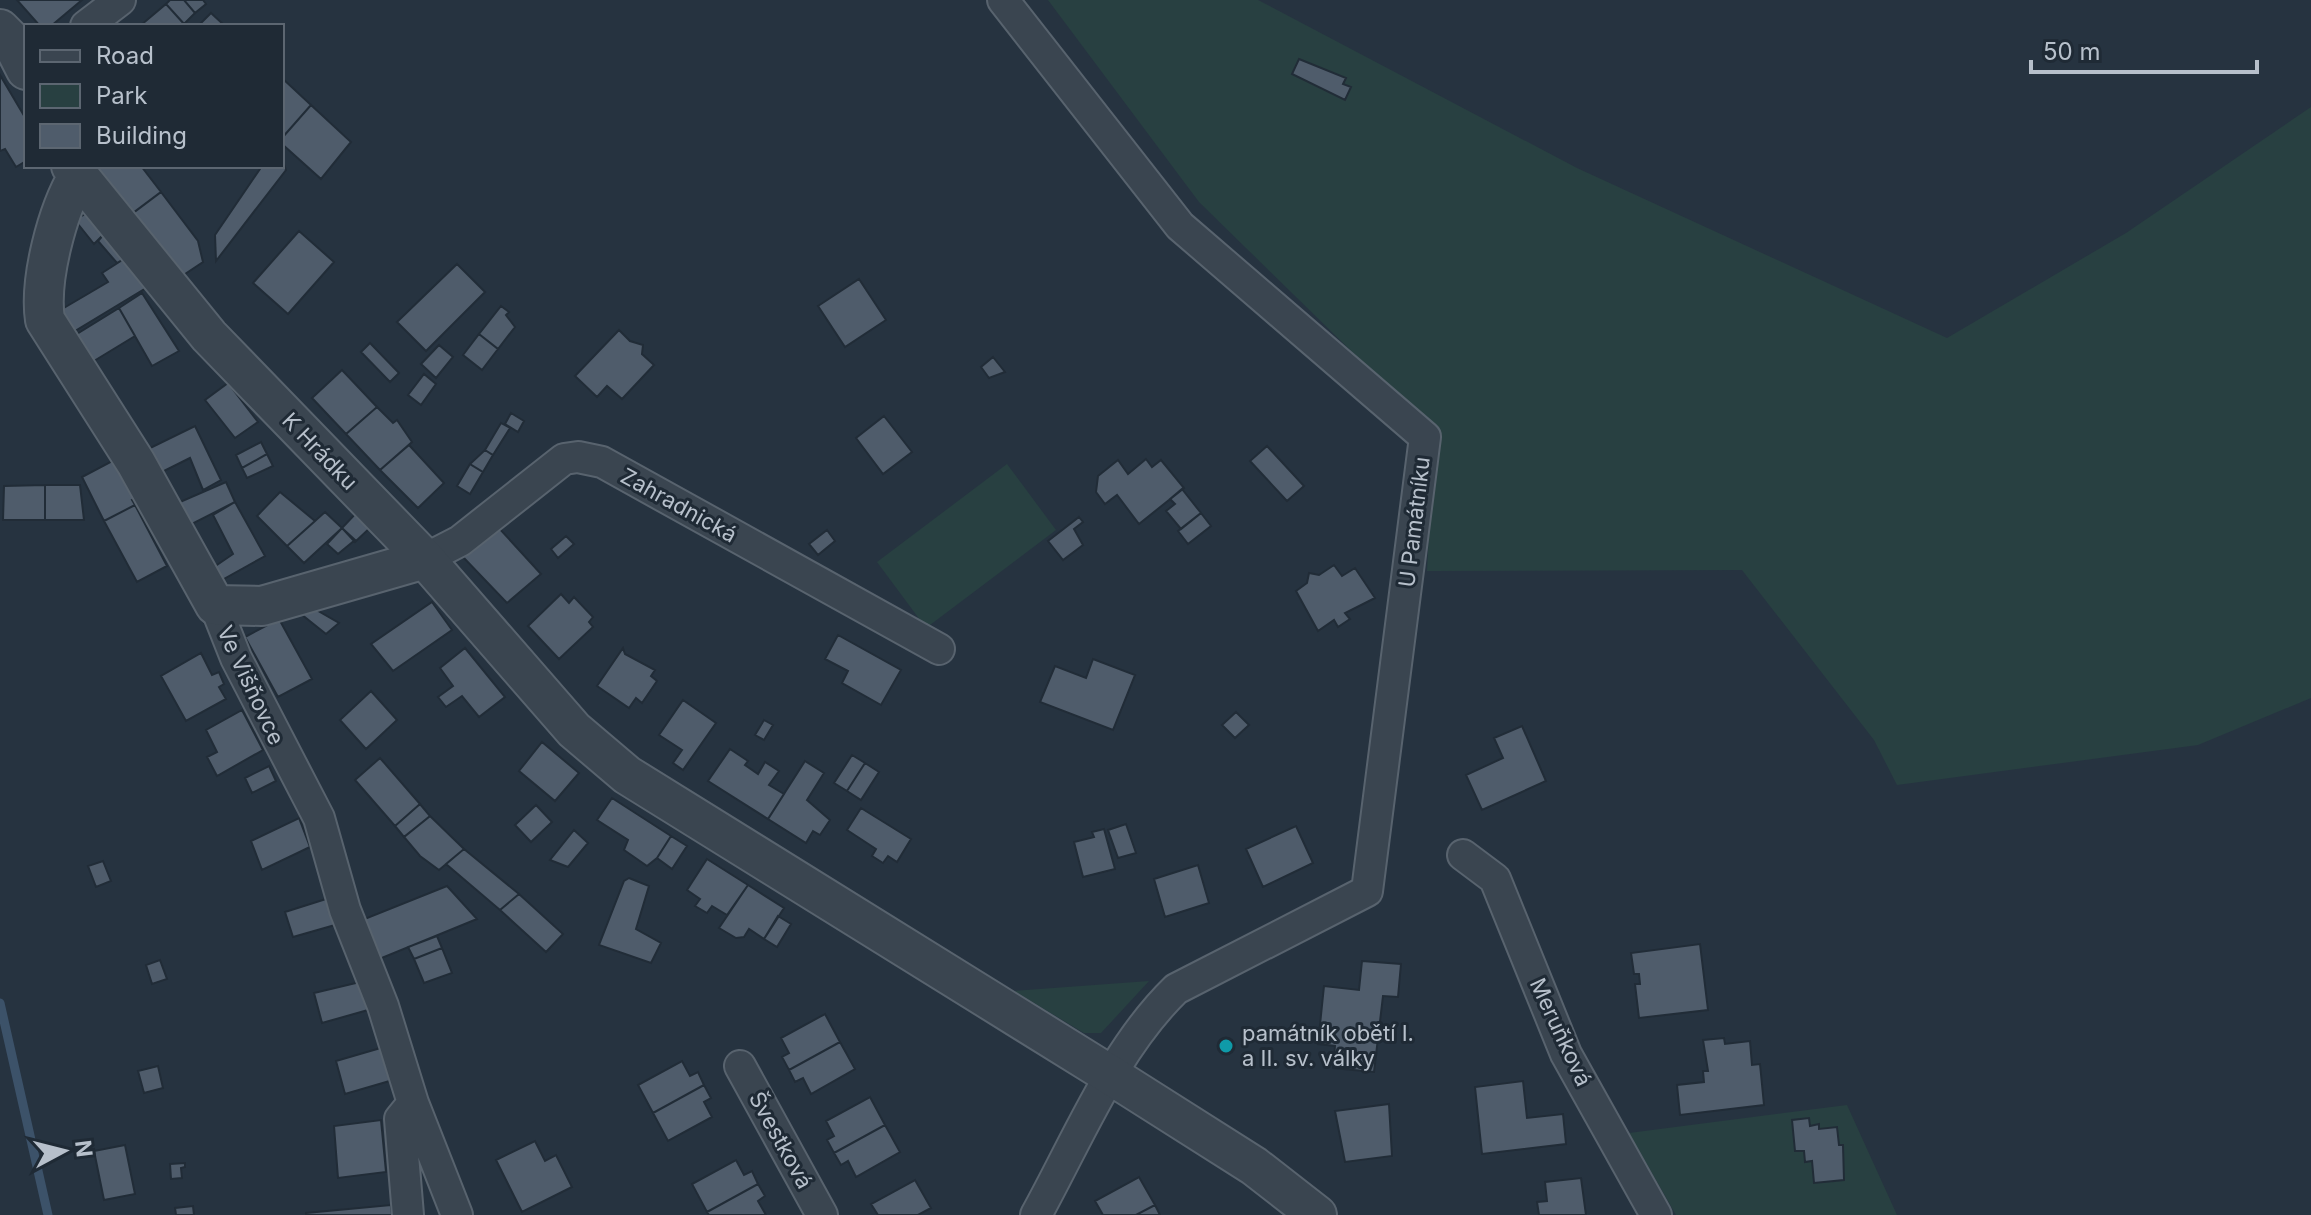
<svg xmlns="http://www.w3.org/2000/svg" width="2311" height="1215" font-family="Inter,sans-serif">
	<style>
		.green { fill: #284041 }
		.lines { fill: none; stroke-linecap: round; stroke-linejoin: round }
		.stream { stroke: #3c5269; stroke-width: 9 }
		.building { fill: #4f5c6b; stroke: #212c37; stroke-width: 2 }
		.minor-casing { stroke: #58636e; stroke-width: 34 }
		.tertiary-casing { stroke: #58636e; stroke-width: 42 }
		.minor { stroke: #3a4550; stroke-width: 30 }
		.tertiary { stroke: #3a4550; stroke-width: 38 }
		.culture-dot { fill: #0f9aa8; stroke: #1f2a35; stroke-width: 3 }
		.labels { text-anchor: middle; stroke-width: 6; stroke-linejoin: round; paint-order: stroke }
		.street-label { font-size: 22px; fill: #b7c0cb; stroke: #1f2a35 }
		.poi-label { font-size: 22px; fill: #b7c0cb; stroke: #1f2a35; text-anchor: start }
	</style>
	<rect width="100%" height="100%" fill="#263340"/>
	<!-- green -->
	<path class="green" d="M 1048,0 L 1258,0 L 1577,168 L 1947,338 L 2126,233 L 2311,107 L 2311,698 L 2198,745 L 1897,785 L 1874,740 L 1742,570 L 1427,571 L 1434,432 L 1199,202 Z
		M 1007,464 L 1056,530 L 926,628 L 877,562 Z
		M 1149,981 L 1101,1033 L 1084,1033 L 1014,991 Z
		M 1847,1105 L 1897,1215 L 1676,1215 L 1629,1133 Z"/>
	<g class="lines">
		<!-- stream -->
		<path class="stream" d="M 0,1003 L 48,1215"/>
	</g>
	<!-- building -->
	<path class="building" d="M 17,0 L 82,0 L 51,26 L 40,26 Z
		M 170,0 L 184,0 L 195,13 L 184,24 L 166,4 Z
		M 184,0 L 203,0 L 206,4 L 195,13 Z
		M 166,4 L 186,26 L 142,26 L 141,25 Z
		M 211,13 L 225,26 L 198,26 Z
		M 1299,59 L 1346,78 L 1343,84 L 1351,87 L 1345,100 L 1292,74 Z
		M 0,75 L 26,119 L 26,161 L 16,167 L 5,149 L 0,151 Z
		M 282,78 L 311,105 L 282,138 Z
		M 311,105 L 351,142 L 321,179 L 282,144 L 282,138 Z
		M 282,159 L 286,170 L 216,261 L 215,235 L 262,166 L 282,166 Z
		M 91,166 L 141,166 L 161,192 L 129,216 Z
		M 161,192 L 198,241 L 203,262 L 182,276 L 129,216 Z
		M 88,213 L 105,233 L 94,244 L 74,219 Z
		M 299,231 L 334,262 L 288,314 L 253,283 Z
		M 105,233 L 127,257 L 117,263 L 98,241 Z
		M 127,257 L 151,285 L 70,334 L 57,312 L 108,282 L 102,273 Z
		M 457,264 L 485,292 L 426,351 L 397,322 Z
		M 859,279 L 886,320 L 845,347 L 818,306 Z
		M 142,293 L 179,351 L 152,366 L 119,308 Z
		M 501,306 L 509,312 L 506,315 L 515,327 L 498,349 L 479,334 Z
		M 119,308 L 135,336 L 89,364 L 72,337 Z
		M 619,330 L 630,341 L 643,345 L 642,354 L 654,365 L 622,399 L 607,386 L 597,397 L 575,376 Z
		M 479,334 L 498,349 L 482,370 L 463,355 Z
		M 370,343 L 399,373 L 390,382 L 361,352 Z
		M 439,345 L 453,357 L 436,378 L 421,364 Z
		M 993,357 L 1005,372 L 989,378 L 981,367 Z
		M 342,370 L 377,407 L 346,434 L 312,398 Z
		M 424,374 L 436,384 L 421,405 L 408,395 Z
		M 228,383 L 258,422 L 235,438 L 205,400 Z
		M 377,407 L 393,423 L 397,420 L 412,442 L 380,470 L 346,434 Z
		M 511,413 L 524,421 L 518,432 L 505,424 Z
		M 884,416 L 912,452 L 883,474 L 856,438 Z
		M 501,423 L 510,428 L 493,455 L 485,450 Z
		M 195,426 L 221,480 L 203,490 L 190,458 L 158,474 L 146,450 Z
		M 261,442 L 267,454 L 242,468 L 236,455 Z
		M 409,445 L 444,483 L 418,508 L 380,470 Z
		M 1267,446 L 1304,486 L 1287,501 L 1250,461 Z
		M 485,450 L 493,455 L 483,472 L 470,464 Z
		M 267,454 L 273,466 L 247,478 L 242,468 Z
		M 116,459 L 136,498 L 132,500 L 135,505 L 104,521 L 82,477 Z
		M 1146,459 L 1152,467 L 1161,460 L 1184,488 L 1139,524 L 1117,495 L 1105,504 L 1096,492 L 1098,476 L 1118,460 L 1128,474 Z
		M 470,464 L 483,472 L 470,494 L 457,486 Z
		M 226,482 L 235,502 L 184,528 L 173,505 Z
		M 45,485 L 45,520 L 3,520 L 4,486 Z
		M 45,485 L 80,485 L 84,520 L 45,520 Z
		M 1182,489 L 1201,513 L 1181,529 L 1166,511 L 1175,504 L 1170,499 Z
		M 280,492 L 315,521 L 287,546 L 257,516 Z
		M 235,502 L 265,556 L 222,580 L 214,567 L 233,554 L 213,515 Z
		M 135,505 L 167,566 L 137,582 L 104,521 Z
		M 358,511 L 372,526 L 355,542 L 342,528 Z
		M 325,512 L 342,528 L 304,563 L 287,546 Z
		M 1201,513 L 1211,526 L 1188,544 L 1178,531 Z
		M 1079,517 L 1083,522 L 1074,529 L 1083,545 L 1063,560 L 1048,541 Z
		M 498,527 L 541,574 L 507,603 L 463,557 Z
		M 342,528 L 355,540 L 338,554 L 327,544 Z
		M 827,530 L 835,541 L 818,555 L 809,544 Z
		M 566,536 L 574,544 L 558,558 L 551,549 Z
		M 1334,565 L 1342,576 L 1355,568 L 1375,598 L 1345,613 L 1350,619 L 1338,627 L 1334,620 L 1318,631 L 1296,591 L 1307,583 L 1309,573 L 1319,575 Z
		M 561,594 L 569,603 L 574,597 L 593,617 L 589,622 L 593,627 L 559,659 L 528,626 Z
		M 432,602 L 452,630 L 393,671 L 371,644 Z
		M 306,604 L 339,623 L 326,634 L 296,610 Z
		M 279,619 L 312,679 L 278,697 L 245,637 Z
		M 838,635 L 901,670 L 881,705 L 842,683 L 848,671 L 825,659 Z
		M 465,648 L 505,697 L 479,717 L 462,696 L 446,707 L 438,697 L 453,686 L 440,668 Z
		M 623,648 L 625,654 L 655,670 L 651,676 L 657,681 L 642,703 L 636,698 L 629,708 L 597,686 Z
		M 201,653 L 212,675 L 219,672 L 224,684 L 219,687 L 226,699 L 186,721 L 161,676 Z
		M 1093,659 L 1135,675 L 1113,730 L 1040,702 L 1055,666 L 1086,678 Z
		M 371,691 L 397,720 L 366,749 L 340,720 Z
		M 683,700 L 716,723 L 683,770 L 673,763 L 682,750 L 659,735 Z
		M 242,710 L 263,750 L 217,776 L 207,757 L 217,752 L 206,730 Z
		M 1236,712 L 1249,725 L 1235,738 L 1222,725 Z
		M 764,720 L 773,725 L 764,740 L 755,735 Z
		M 1522,726 L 1546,781 L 1482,810 L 1466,775 L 1503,758 L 1494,738 Z
		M 542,742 L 579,773 L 555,801 L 519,771 Z
		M 730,749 L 748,761 L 745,765 L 758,774 L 765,762 L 779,771 L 769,785 L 784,794 L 768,819 L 708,781 Z
		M 852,755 L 865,763 L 847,791 L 834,783 Z
		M 380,758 L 420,804 L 395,826 L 355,780 Z
		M 805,761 L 824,773 L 807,800 L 830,820 L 820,835 L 813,831 L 806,843 L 768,819 Z
		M 865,763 L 879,772 L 861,800 L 847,791 Z
		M 269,766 L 276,781 L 252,793 L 245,778 Z
		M 612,798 L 671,836 L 657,858 L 647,866 L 624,850 L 628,840 L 597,820 Z
		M 420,804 L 430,816 L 404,837 L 395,826 Z
		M 536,805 L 552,822 L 531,842 L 515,825 Z
		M 861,808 L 911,839 L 897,862 L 888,856 L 883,863 L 872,856 L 876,849 L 847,830 Z
		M 430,816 L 464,849 L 439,870 L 420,856 L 404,837 Z
		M 299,818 L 310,847 L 262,870 L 251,841 Z
		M 1126,824 L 1136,853 L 1118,858 L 1108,830 Z
		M 1296,826 L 1313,863 L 1263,887 L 1246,849 Z
		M 1104,829 L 1115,869 L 1083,877 L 1074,842 L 1094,837 L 1092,832 Z
		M 574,830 L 588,843 L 568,867 L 550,860 Z
		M 671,836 L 687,846 L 672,869 L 657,858 Z
		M 464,849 L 519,894 L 500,910 L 446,864 Z
		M 707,859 L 748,885 L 727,915 L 712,906 L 707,913 L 695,906 L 700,899 L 687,890 Z
		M 103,861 L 111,881 L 96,887 L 88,866 Z
		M 1198,865 L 1209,903 L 1165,917 L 1154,879 Z
		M 629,878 L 649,886 L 636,929 L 661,943 L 651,963 L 599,945 L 624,881 Z
		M 748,885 L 784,908 L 764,939 L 749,929 L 744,937 L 736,938 L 719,928 Z
		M 447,886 L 477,919 L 372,962 L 357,922 Z
		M 519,894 L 563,934 L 546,952 L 500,910 Z
		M 326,899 L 335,925 L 293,937 L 285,912 Z
		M 778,916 L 791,924 L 777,947 L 764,939 Z
		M 437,936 L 442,948 L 414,959 L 408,947 Z
		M 1700,944 L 1708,1010 L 1639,1018 L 1635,984 L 1640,984 L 1639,974 L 1634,974 L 1631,953 Z
		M 442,948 L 452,973 L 424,983 L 414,959 Z
		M 160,960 L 167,979 L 152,984 L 146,965 Z
		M 1362,961 L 1401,964 L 1398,997 L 1383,996 L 1374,1072 L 1333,1068 L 1335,1046 L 1318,1044 L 1324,986 L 1359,990 Z
		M 360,982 L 368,1010 L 322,1023 L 314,993 Z
		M 825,1014 L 840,1042 L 789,1070 L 782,1057 L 789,1053 L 781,1038 Z
		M 1724,1038 L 1725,1044 L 1750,1041 L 1752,1065 L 1760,1064 L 1764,1105 L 1680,1115 L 1677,1085 L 1704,1082 L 1703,1071 L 1708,1071 L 1703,1040 Z
		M 840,1042 L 855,1069 L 811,1094 L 803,1078 L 795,1082 L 789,1070 Z
		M 384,1047 L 393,1080 L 345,1094 L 336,1061 Z
		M 682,1061 L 690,1076 L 698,1072 L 704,1085 L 653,1113 L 638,1085 Z
		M 158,1066 L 163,1088 L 144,1093 L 138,1071 Z
		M 1523,1081 L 1527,1118 L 1563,1114 L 1566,1144 L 1482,1154 L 1475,1087 Z
		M 704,1085 L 711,1098 L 704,1102 L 712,1117 L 668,1141 L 653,1113 Z
		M 870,1097 L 885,1125 L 834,1153 L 827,1140 L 834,1136 L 826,1121 Z
		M 1389,1104 L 1392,1156 L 1345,1162 L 1335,1111 Z
		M 1809,1118 L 1810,1126 L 1819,1124 L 1819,1129 L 1837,1127 L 1839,1145 L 1843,1145 L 1844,1180 L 1814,1183 L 1812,1161 L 1805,1162 L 1804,1151 L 1795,1151 L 1792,1120 Z
		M 381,1120 L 386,1172 L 338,1178 L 334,1126 Z
		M 885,1125 L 900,1152 L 856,1177 L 848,1161 L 841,1165 L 834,1153 Z
		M 535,1141 L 545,1161 L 556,1155 L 572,1187 L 522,1212 L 496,1160 Z
		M 125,1145 L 135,1194 L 104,1200 L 94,1151 Z
		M 736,1160 L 744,1175 L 752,1171 L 758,1184 L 707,1212 L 692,1184 Z
		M 185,1163 L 185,1167 L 181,1168 L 182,1178 L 171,1179 L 170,1164 Z
		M 1139,1177 L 1155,1205 L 1136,1215 L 1103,1215 L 1095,1201 Z
		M 1581,1178 L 1586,1215 L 1539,1215 L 1537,1202 L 1547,1201 L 1545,1182 Z
		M 915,1180 L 931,1208 L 918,1215 L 878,1215 L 871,1204 Z
		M 758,1184 L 765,1196 L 758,1201 L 766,1215 L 709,1215 L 707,1212 Z
		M 391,1205 L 392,1215 L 306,1215 L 306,1213 Z
		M 1155,1205 L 1160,1215 L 1136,1215 Z
		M 193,1206 L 194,1215 L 176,1215 L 175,1208 Z"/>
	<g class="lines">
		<!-- minor casing -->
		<g class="minor-casing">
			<path id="minor" d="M 1003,0 L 1180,226 L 1425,437 L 1367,891 L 1176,989 C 1114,1049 1078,1139 1036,1215
				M 86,26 L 120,0
				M 425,559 L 460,541 L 564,459 L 578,457 L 602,462 L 939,649
				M 215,605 L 236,658 L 319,818 L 345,910 L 383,1006 L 413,1103 L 457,1215
				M 1463,855 L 1495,879 L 1566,1054 L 1656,1215
				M 740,1066 L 822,1215
				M 408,1215 L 400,1119 L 413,1103"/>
		</g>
		<!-- tertiary casing -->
		<g class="tertiary-casing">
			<path id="tertiary" d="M 0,29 L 10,39 L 26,70
				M 71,166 L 209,336 L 425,559 L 574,730 L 627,775 L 1112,1076 L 1254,1166 L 1317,1215
				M 78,176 C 57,211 39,280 45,320 L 136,463 L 215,605 L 262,606 L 425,559"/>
		</g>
		<!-- minor -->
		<use href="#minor" class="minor"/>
		<!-- tertiary -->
		<use href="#tertiary" class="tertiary"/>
	</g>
	<!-- markers -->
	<circle class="culture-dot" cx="1226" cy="1046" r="8"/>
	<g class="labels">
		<!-- street labels -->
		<g class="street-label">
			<text transform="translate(320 451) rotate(46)" y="8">K Hrádku</text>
			<text transform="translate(679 505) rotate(29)" y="8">Zahradnická</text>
			<text transform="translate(1414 522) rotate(-83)" y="8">U Památníku</text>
			<text transform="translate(251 685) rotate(65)" y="8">Ve Višňovce</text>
			<text transform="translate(1561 1032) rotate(65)" y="8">Meruňková</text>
			<text transform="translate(781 1140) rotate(61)" y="8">Švestková</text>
		</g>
		<!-- poi labels -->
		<g class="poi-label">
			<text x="1242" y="1041">památník obětí I.<tspan x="1242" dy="25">a II. sv. války</tspan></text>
		</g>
	</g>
	<!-- legend -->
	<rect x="24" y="24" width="260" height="144" fill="#1f2a35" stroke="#5c6671" stroke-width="2"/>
	<rect x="40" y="50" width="40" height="12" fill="#3a4550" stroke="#5c6671" stroke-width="2"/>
	<text x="96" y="64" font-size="24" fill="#b7c0cb">Road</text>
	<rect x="40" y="84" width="40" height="24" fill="#284041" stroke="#5c6671" stroke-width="2"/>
	<text x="96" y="104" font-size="24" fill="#b7c0cb">Park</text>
	<rect x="40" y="124" width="40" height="24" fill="#4f5c6b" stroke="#5c6671" stroke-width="2"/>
	<text x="96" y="144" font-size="24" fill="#b7c0cb">Building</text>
	<!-- north arrow -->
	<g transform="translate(64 1151) rotate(83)" stroke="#1f2a35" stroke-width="6" paint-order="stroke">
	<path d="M0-6L14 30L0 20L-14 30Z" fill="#b7c0cb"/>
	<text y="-12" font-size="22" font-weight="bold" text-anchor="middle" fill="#b7c0cb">N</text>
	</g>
	<!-- scale -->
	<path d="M2031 60v12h226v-12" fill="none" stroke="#b7c0cb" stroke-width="4"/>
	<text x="2043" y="60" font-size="24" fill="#b7c0cb" stroke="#1f2a35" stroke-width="6" paint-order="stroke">50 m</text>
</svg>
